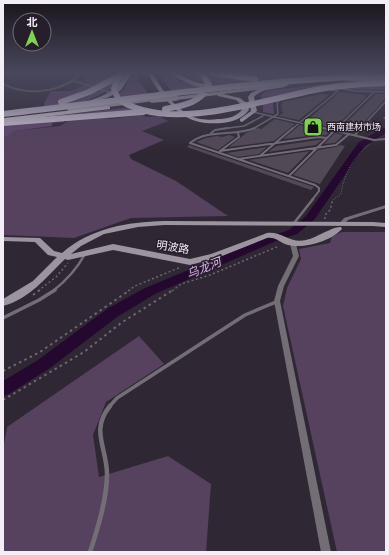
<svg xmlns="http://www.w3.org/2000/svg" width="389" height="555" font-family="'PT Sans Narrow','Noto Sans SC',sans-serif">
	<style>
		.green { fill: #56415f }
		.forest { fill: #654671 }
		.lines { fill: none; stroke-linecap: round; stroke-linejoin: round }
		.river { fill: #24082f; fill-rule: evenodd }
		.building { fill: #524956 }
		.path-far2 { stroke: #6e6672; stroke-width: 1; stroke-dasharray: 1 1.5; stroke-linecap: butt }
		.path-far1 { stroke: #6e6672; stroke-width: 1.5; stroke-dasharray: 2 2.5; stroke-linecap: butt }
		.path { stroke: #6e6672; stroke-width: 2; stroke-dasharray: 2.5 3.5; stroke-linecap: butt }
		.lane-far4 { stroke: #736e75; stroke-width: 1.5 }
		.lane-far3 { stroke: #736e75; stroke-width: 2 }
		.lane-far2 { stroke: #736e75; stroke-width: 2.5 }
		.lane-far1 { stroke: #736e75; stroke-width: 3.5 }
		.lane { stroke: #736e75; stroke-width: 4.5 }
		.street { fill: #736e75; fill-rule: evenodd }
		.secondary { fill: #9c959f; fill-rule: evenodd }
		.primary { fill: #bbb2bf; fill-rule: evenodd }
		.highway { fill: #d8ccdd; fill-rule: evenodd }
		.primary-bridge { stroke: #bbb2bf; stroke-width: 5.5 }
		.highway-bridge { stroke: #d8ccdd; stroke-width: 6 }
		.labels { text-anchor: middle; stroke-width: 3; stroke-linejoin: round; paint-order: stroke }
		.far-poi-label { font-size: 9px; fill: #f3edf6; stroke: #261e2a; text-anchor: start }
		.street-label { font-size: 11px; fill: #f3edf6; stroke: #261e2a }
		.water-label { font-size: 12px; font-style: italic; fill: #e1b0f5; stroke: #261e2a }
	</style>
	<rect width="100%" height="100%" fill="#302734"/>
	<!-- green -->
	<path class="green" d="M 142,115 L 147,117 L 159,116 L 168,121 L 142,131 L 164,140 L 129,155 L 131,159 L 176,181 L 228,216 L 131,218 L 74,238 L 3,235 L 3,137 L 15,131 L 60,126 L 73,118 L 98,116 L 110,119 Z
		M 342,232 L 386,232 L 386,552 L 337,552 L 283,306 L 287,288 L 301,259 L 299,249 L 330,243 L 332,236 Z
		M 139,336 L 164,364 L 106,402 L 93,435 L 99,477 L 168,456 L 211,484 L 206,552 L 3,552 L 3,450 L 7,427 Z"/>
	<!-- forest -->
	<path class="forest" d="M 92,73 L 109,73 L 115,82 L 112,89 L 82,103 L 44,107 L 44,103 L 51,91 L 71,91 L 87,84 L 84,80 L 87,75 Z
		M 133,73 L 137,73 L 139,81 L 149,95 L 111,99 L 124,90 Z
		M 158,73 L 169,73 L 180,81 L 206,89 L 172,92 Z
		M 181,73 L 305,73 L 326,75 L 327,73 L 386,73 L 386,75 L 217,85 L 196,81 Z
		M 386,82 L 386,90 L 327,89 L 273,102 L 274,114 L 263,112 L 263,105 L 261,95 L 265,92 L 271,90 L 339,83 Z
		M 141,106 L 145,114 L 110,118 L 94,113 L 79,114 L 63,122 L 52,123 L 52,126 L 15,131 L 3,138 L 3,122 Z"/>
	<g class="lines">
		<!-- river -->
		<path class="river" d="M 383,128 L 386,128 L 386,133 L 365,146 L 314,220 L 297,234 L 276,241 L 155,294 L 117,317 L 50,368 L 9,394 L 3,396 L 3,381 L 38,360 L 107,309 L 145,288 L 268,237 L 289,230 L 306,216 L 359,142 Z"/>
	</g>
	<!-- building -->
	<path class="building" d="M 340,92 L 365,95 L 366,97 L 334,128 L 305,122 Z
		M 321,94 L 329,95 L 299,120 L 279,116 L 284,112 L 280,111 L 283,109 L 280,108 L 283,106 L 280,105 L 283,103 L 282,102 Z
		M 376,94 L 386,94 L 386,98 L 354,133 L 339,129 Z
		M 275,119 L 295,124 L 274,141 L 229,147 L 246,133 L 258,128 L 261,129 Z
		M 370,121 L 378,123 L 370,131 L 361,132 Z
		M 300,125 L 322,130 L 329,132 L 326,135 L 318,135 L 283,139 Z
		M 335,133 L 343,135 L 335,143 L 324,144 Z
		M 229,135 L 235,137 L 218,150 L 196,142 L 206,138 L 217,136 L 222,137 Z
		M 318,140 L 322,140 L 316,145 L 268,152 L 276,146 Z
		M 189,145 L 314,187 L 311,190 L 187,147 Z
		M 340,145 L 345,146 L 320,184 L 293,175 L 318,150 L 336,147 Z
		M 267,147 L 259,154 L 238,157 L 226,153 Z
		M 310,151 L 288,173 L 249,160 Z"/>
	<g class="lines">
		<!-- path-far2 -->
		<path class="path-far2" d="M 333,200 L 341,194 C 344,174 354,156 370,144"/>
		<!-- path-far1 -->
		<path class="path-far1" d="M 325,219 L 325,215 L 330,210 L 333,199
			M 38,291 L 56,277 L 68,263
			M 128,291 L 135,286 L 181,267
			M 172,291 L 181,284 L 210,275 L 279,246"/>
		<!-- path -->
		<path class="path" d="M 33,295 L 40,290
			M 3,371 L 40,352 L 130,290
			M 3,400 L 84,352 L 121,323 L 173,290"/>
		<!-- lane-far4 -->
		<path class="lane-far4" d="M 191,73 C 203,84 219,76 232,85
			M 337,88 L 354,91 L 386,92
			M 329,90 L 338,91
			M 253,112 L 327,129
			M 386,118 L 384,118 L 386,119
			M 221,129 L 244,126 L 263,116
			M 253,129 L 278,114 L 277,103 L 280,100
			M 292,129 L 338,91
			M 336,129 L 374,92
			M 360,129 L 386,101"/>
		<!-- lane-far3 -->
		<path class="lane-far3" d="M 255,128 C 234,137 209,128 190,143 L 315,185 L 319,188 L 319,191 L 312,200
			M 323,128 L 374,140 L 386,139
			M 211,133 L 215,130 L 228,128
			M 355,135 L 361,128
			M 220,151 L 318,137 L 327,138
			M 220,151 L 239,137 L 238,133
			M 261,155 L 293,128
			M 239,159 L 336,145 L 349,134
			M 289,176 L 337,128"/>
		<!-- lane-far2 -->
		<path class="lane-far2" d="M 294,223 L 313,199
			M 53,291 C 67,280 77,269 85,254"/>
		<!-- lane-far1 -->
		<path class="lane-far1" d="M 3,318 L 39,300 L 55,290
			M 109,407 L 117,398 L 245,315 L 276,302"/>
		<!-- lane -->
		<path class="lane" d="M 90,552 C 98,528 107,499 107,474 C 107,448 90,430 110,406"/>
		<!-- street -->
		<path class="street" d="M 79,73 L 82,73 L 75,80 L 115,93 L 112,94 L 73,82 C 52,94 25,96 3,85 L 3,83 C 9,85 14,88 21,89 C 41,93 64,88 79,73 Z
			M 386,205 L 386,208 L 348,220 L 344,225 L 340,225 L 339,224 L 344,218 Z
			M 293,242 L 296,244 L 299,256 L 284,286 L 280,301 L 331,552 L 321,552 L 274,301 L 278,286 L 293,256 L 290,244 Z"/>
		<!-- secondary -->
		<path class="secondary" d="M 164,221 L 373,222 L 386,223 L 386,227 L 373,226 L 164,225 L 138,227 L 104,234 L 81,246 L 71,254 L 113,244 L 190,259 L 211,254 L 267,233 C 282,231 290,244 306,240 C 316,238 333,226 341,227 L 342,229 C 330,242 301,250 285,244 C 278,241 275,237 267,238 L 217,258 L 190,265 L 113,250 L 68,260 L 65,259 C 46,277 30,299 3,306 L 3,299 L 33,281 L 57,257 L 48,255 L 35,242 L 3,241 L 3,237 L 40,238 L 54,251 L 62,253 C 91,228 127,222 164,221 Z"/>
		<!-- primary -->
		<path class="primary" d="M 127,73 L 132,73 L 121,90 L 109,97 L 86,104 L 86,102 C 108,94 113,93 127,73 Z
			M 148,73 L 153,73 C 161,90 178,112 196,118 C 203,120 211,120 218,119 C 227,119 235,117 241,111 L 243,106 L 236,100 L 218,96 L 217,95 L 176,100 L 173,98 L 174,97 L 286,83 L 289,85 C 277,91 265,86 254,97 L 257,111 L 242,122 L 240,121 L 240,119 L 251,111 L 248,97 L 251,93 L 257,90 L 223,94 L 240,98 L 248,104 L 249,110 C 242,119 232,122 222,123 C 194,125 180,117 163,96 C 157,89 152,82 148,73 Z
			M 171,73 L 176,73 L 195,82 L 220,87 C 209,93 180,82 171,73 Z
			M 348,78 L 386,78 L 386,82 L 346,81 L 346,79 Z
			M 152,98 L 155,100 L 154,101 L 70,112 L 67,110 L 70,108 Z"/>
		<!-- highway -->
		<path class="highway" d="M 196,73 L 203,73 L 207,77 L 202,78 Z
			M 372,74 L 386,75 L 386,79 L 370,77 L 370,75 Z
			M 108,106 L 110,107 L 110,109 L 3,122 L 4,118 Z"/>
		<!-- primary-bridge -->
		<path class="primary-bridge" d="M 152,100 L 176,98"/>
		<!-- highway-bridge -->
		<path class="highway-bridge" d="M 123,73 L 116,82 L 114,89 L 118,99 C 168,134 265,99 320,89 C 341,85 364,84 386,83
			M 212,73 L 255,79
			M 61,102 L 89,92 L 119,76
			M 165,109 C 182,106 202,103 209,85 L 204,77
			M 3,114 C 126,100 249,81 372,76
			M 3,123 L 143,112"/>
	</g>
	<!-- sky -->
	<linearGradient id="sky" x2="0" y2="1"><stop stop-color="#1a151d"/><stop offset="0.48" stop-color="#48475c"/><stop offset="1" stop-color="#48475c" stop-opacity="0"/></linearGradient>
	<rect width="389" height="151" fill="url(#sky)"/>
	<!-- icons -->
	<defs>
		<g id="shop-square" transform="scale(1)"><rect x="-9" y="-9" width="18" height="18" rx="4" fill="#80d051" stroke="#261e2a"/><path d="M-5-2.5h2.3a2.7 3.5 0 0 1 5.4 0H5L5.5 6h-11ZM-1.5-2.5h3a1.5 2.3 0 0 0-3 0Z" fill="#111"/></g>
	</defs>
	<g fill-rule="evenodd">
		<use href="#shop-square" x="313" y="127"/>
	</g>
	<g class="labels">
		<!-- far-poi labels -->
		<g class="far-poi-label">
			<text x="327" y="130">西南建材市场</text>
		</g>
		<!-- street labels -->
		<g class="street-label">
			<text transform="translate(173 247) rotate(9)" y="4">明波路</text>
		</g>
		<!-- water labels -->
		<g class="water-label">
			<text transform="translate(204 268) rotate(-22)" y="4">乌龙河</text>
		</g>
	</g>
	<!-- border -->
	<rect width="389" height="555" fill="none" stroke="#f3edf6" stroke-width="8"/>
	<!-- north arrow -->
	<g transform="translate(32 32)"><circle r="19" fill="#261e2a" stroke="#78717c"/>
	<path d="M0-3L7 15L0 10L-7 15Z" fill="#80d051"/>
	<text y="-6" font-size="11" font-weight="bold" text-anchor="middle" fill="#f3edf6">北</text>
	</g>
</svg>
